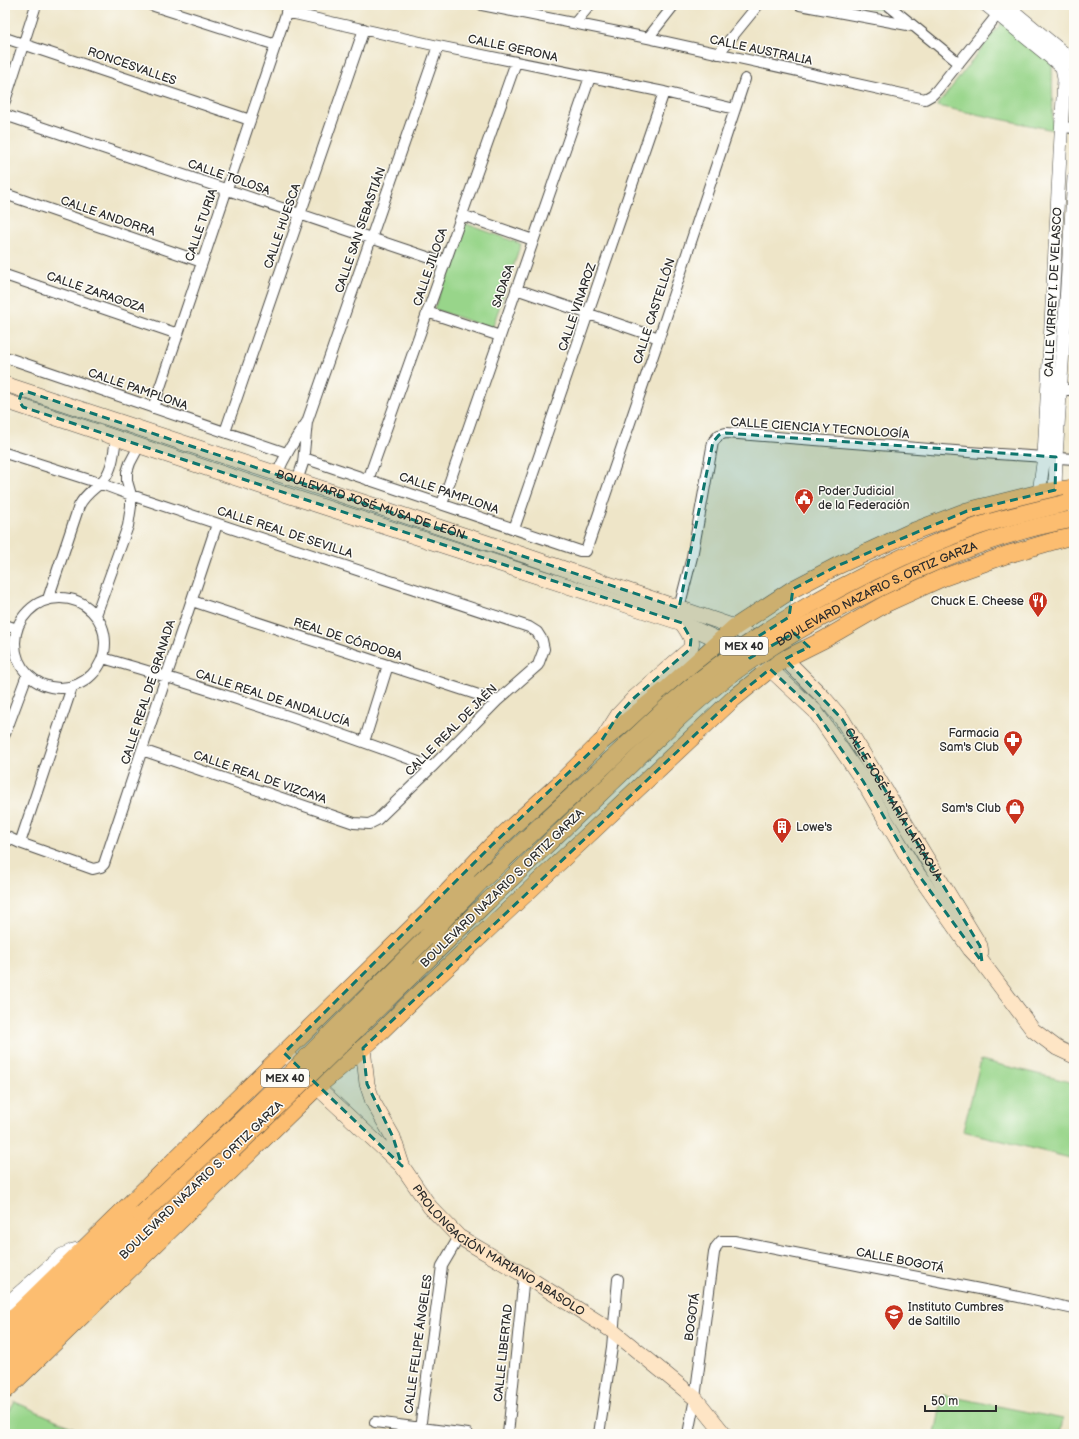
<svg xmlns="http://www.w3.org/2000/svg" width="1079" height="1439" font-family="'Balsamiq Sans',sans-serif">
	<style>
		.green { fill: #98d58a; stroke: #62805a }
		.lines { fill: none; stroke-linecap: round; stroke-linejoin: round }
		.minor-casing { stroke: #484743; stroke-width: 12 }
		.tertiary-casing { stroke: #484743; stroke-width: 14 }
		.secondary-casing { stroke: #484743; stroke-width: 16 }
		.trunk-casing { stroke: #484743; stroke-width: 18 }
		.minor { stroke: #fff; stroke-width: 10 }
		.tertiary { stroke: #fff; stroke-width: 13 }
		.secondary { stroke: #fee5c5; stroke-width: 15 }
		.trunk { stroke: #fcbd6f; stroke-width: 17 }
		.trunk-bridge-casing { stroke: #484743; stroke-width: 18; stroke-linecap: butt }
		.trunk-bridge { stroke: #fcbd6f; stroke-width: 17 }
		.marked { fill: #0f766e; fill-opacity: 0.2; stroke: #0f766e; stroke-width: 3; stroke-dasharray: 8 5; stroke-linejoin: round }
		.labels { text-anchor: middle; stroke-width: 3; stroke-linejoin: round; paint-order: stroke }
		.shield { fill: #fdfcf7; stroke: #6a6a68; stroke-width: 1 }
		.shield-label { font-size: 11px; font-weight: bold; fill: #2b2b2b }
		.street-label { font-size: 12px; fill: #2b2b2b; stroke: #fdfcf7 }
		.poi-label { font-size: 12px; fill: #2b2b2b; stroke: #fdfcf7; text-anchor: start }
	</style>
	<rect width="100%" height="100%" fill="#fdfcf7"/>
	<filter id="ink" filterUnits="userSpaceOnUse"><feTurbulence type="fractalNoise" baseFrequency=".025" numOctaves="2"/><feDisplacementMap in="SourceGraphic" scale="8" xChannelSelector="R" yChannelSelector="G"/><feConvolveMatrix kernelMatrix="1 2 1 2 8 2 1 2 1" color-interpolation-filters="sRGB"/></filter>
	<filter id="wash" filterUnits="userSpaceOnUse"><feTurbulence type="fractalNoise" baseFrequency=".012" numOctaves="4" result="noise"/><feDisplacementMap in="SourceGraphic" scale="16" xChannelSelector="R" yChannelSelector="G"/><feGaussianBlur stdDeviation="0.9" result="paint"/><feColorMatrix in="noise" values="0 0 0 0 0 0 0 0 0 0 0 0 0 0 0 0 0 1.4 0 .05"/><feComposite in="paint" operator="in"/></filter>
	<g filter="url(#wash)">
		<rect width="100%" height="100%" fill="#eee5c8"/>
		<!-- green -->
		<path class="green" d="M 853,5 L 877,5 L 884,11 Z
			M 1002,22 L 1052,62 L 1053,130 L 937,106 Z
			M 464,223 L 521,244 L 492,329 L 434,309 Z
			M 981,1060 L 1074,1083 L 1074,1159 L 963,1131 Z
			M 943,1395 L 1063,1419 L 1060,1434 L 935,1434 Z
			M 15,1402 L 81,1431 L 79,1434 L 5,1434 L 5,1418 Z"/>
	</g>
	<g filter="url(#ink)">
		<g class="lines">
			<!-- minor casing -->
			<g class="minor-casing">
				<path id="minor" d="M 151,5 L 276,45
					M 482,5 L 648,38 L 925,99 L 932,95 L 937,90 L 998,14
					M 800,5 L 913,26
					M 888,5 L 959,63
					M 286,12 L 438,46 L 664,92 L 735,109
					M 575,23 L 590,5
					M 5,38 L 250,120
					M 648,38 L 674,5
					M 718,54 L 758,5
					M 5,101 L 36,5
					M 5,115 L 445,263
					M 1062,127 L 1074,128
					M 5,194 L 202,262
					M 462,215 L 533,240
					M 5,275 L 178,334
					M 516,289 L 659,338
					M 427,312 L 500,336
					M 5,357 L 286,453
					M 1060,390 L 1074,390
					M 153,408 L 289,5
					M 225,432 L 364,29
					M 5,453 L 99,483 L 131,495 L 529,627 L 537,632 L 542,640 L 544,649 L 538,665 L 497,701 L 432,767 L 377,820 L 369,824 L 354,823 L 142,750
					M 304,458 L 580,551 L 586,551 L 659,338 L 745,79
					M 277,474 C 285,455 295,439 307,422
					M 368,480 L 516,62
					M 297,481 L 303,463 L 307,422 L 438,46
					M 442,504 L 590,77
					M 514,529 L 664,92
					M15 643a45 45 0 1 1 90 0a45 45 0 1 1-90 0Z
					M 48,599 L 79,506 C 86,492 96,489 105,478 C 113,467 114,451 116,438
					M 192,601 L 497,701
					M 679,608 L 692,557 L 713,442 L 719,435 L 726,433 L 968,452 L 1074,459
					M 96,615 L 128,526 L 131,506 L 131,495 L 127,481 L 127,472 L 130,463 L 139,446
					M 5,625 L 17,629
					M 103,658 C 214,690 324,727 432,767
					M 5,734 L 27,675
					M 364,742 L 388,665
					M 5,836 L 20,843 L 93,869 L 101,867 L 104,864 L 217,524
					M 20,843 L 72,687
					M 375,1422 L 468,1434
					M 417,1434 L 420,1429 L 442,1266 L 459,1237
					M 508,1434 L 524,1275
					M 599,1434 L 612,1347 L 618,1279
					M 688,1434 L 695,1398 L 714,1253 L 716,1247 L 721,1241 L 734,1241 L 1000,1293 L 1074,1309"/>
			</g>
			<!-- tertiary casing -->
			<g class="tertiary-casing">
				<path id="tertiary" d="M 986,5 L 1062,67 L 1064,79 L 1044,456 L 1039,493
					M 1006,5 L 1071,59 L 1074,66
					M 1055,490 L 1056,457 L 1074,178
					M 5,1305 L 62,1255 L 73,1250 L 86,1247"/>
			</g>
			<!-- secondary casing -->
			<g class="secondary-casing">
				<g id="secondary">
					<path id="s1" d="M 5,384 L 512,551 L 735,627 L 785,659 L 824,698 L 842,719 L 980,946 L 981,953"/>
					<path d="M 5,401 L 296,498 L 682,623 L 730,645 L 770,669 L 815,711 L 863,781 L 915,870 L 970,949 L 982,962 L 1033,1030 L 1057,1048 L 1074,1056"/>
					<path d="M 604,737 L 618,715 L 634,698 L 690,649 C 695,640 687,631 682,623"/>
					<path d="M 363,1048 L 367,1084 L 373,1102 L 393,1137 L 402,1165"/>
					<path id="s2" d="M 284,1053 L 317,1087 L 402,1166 L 430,1207 L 459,1237 L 524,1275 L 614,1332 L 695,1398 L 724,1434"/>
				</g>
			</g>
			<!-- trunk casing -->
			<g class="trunk-casing">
				<path id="trunk" d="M 426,938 L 480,882
					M 415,972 L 489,900
					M 5,1326 L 430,910 L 491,846 L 560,783 L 600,743 L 668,688 L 735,627 L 793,589 L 837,566 L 909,533 L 967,511 L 1039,493 L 1074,488
					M 5,1349 L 141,1215
					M 5,1370 L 104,1273 L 233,1150
					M 5,1391 L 317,1087 L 373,1039 L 421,992 L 733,699 L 770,669 L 785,659 L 823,640 L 887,603 L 942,578 L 1006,555 L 1074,535"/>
			</g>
			<!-- minor -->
			<use href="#minor" class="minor"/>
			<!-- tertiary -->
			<use href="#tertiary" class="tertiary"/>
			<!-- secondary -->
			<use href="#secondary" class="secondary"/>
			<!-- trunk -->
			<use href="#trunk" class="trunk"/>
			<!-- trunk-bridge casing -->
			<g class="trunk-bridge-casing">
				<g id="trunk-bridge">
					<path d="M 480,882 L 666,708 C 739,644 815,597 903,557 C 935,543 968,528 1002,519 C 1023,513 1045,508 1066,503"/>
					<path id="s3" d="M 489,900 C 536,855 583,810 630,765 C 658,738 685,710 716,686 C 757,653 804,626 851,602 C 921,566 992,534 1069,520"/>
					<path d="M 233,1150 L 415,972"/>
					<path d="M 141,1215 L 292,1072 L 426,938"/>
				</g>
			</g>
			<!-- trunk-bridge -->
			<use href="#trunk-bridge" class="trunk-bridge"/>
		</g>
	</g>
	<!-- marked area -->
	<path class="marked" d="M 28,392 L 679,608 L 713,442 L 719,435 L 726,433 L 1056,457 L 1055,490 L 967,511 L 837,566 L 793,589 L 789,617 L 743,646 L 750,658 L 794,633 L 809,647 L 785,659 L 842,719 L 980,946 L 982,962 L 915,870 L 863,781 L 815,711 L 770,669 L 733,699 L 363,1048 L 367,1084 L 393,1137 L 402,1166 L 284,1053 L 491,846 L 600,743 L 618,715 L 634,698 L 690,649 L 691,639 L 682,623 L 23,407 L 19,401 L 21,394 Z"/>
	<!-- icons -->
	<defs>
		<g id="civic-pin" transform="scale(1)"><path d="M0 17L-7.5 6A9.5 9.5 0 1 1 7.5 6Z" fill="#c8321e" stroke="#fdfcf7"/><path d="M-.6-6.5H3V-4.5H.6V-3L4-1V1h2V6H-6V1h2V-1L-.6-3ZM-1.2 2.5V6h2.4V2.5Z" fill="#fff"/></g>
		<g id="restaurant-pin" transform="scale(1)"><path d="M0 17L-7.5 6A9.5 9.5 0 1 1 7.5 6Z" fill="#c8321e" stroke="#fdfcf7"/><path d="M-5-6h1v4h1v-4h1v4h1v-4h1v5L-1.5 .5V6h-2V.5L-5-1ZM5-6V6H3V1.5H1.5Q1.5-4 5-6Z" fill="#fff"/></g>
		<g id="pharmacy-pin" transform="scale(1)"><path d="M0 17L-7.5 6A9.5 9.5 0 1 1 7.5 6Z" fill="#c8321e" stroke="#fdfcf7"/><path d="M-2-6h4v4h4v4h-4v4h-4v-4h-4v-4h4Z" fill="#fff"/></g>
		<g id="shop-pin" transform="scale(1)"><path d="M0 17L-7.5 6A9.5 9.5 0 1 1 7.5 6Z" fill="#c8321e" stroke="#fdfcf7"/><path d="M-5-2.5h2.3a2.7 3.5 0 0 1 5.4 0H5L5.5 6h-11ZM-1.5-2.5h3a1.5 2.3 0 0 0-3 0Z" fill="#fff"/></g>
		<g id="building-pin" transform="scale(1)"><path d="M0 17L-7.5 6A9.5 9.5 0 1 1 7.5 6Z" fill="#c8321e" stroke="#fdfcf7"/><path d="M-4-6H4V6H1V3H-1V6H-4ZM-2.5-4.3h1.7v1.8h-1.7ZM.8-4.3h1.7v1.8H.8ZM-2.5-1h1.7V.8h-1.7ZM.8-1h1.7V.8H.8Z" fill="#fff"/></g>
		<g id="school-pin" transform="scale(1)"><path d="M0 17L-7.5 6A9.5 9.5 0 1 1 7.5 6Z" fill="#c8321e" stroke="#fdfcf7"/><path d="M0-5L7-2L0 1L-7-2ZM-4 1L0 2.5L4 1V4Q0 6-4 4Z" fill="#fff"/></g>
	</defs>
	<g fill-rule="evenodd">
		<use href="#civic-pin" x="804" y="498"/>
		<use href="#restaurant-pin" x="1038" y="601"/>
		<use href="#pharmacy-pin" x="1013" y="740"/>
		<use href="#shop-pin" x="1015" y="808"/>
		<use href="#building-pin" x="782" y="827"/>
		<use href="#school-pin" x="894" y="1314"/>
	</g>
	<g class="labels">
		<!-- shield labels -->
		<g class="shield">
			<rect x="720" y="637" width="48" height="18" rx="3"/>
			<rect x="261" y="1069" width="48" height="18" rx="3"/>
		</g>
		<g class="shield-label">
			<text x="744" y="650">MEX 40</text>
			<text x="285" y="1082">MEX 40</text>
		</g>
		<!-- street labels -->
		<g class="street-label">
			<text transform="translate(513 48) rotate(12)" y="4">CALLE GERONA</text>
			<text transform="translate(761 50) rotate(12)" y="4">CALLE AUSTRALIA</text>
			<text transform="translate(132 66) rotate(19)" y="4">RONCESVALLES</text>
			<text transform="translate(229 177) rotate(19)" y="4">CALLE TOLOSA</text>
			<text transform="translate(108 216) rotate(19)" y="4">CALLE ANDORRA</text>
			<text transform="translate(201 225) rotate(-71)" y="4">CALLE TURIA</text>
			<text transform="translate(282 226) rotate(-71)" y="4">CALLE HUESCA</text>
			<text transform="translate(360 230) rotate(-71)" y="4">CALLE SAN SEBASTIÁN</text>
			<text transform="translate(430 267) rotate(-71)" y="4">CALLE JILOCA</text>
			<text transform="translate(503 286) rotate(-71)" y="4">SADASA</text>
			<text transform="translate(96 292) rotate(19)" y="4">CALLE ZARAGOZA</text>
			<text transform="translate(1053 292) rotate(-87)" y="4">CALLE VIRREY I. DE VELASCO</text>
			<text transform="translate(577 307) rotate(-71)" y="4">CALLE VINAROZ</text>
			<text transform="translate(654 311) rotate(-72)" y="4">CALLE CASTELLÓN</text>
			<text transform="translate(138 389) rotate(19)" y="4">CALLE PAMPLONA</text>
			<text transform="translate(820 428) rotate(4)" y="4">CALLE CIENCIA Y TECNOLOGÍA</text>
			<text transform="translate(449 493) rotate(19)" y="4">CALLE PAMPLONA</text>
			<text dy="4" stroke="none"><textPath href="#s1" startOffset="385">BOULEVARD JOSÉ MUSA DE LEÓN</textPath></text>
			<text transform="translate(285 532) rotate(18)" y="4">CALLE REAL DE SEVILLA</text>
			<text dy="4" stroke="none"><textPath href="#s3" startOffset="498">BOULEVARD NAZARIO S. ORTIZ GARZA</textPath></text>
			<text transform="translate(348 639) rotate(18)" y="4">REAL DE CÓRDOBA</text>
			<text transform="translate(148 692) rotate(-72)" y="4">CALLE REAL DE GRANADA</text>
			<text transform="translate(273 698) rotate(18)" y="4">CALLE REAL DE ANDALUCÍA</text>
			<text transform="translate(451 730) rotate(-45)" y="4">CALLE REAL DE JAÉN</text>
			<text transform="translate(260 777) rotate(19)" y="4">CALLE REAL DE VIZCAYA</text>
			<text dy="4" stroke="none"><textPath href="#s1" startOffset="1011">CALLE JOSÉ MARÍA LAFRAGUA</textPath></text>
			<text transform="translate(502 888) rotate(-44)" y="4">BOULEVARD NAZARIO S. ORTIZ GARZA</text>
			<text transform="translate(201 1180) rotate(-44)" y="4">BOULEVARD NAZARIO S. ORTIZ GARZA</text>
			<text dy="4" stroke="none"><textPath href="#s2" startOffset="294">PROLONGACIÓN MARIANO ABASOLO</textPath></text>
			<text transform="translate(900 1260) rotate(11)" y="4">CALLE BOGOTÁ</text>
			<text transform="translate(692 1317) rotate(-82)" y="4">BOGOTÁ</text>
			<text transform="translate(418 1344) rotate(-82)" y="4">CALLE FELIPE ÁNGELES</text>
			<text transform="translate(503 1353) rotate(-84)" y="4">CALLE LIBERTAD</text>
		</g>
		<!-- poi labels -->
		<g class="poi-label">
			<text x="818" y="495">Poder Judicial<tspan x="818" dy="14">de la Federación</tspan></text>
			<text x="1024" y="605" text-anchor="end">Chuck E. Cheese</text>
			<text x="999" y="737" text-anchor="end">Farmacia<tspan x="999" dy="14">Sam's Club</tspan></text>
			<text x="1001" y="812" text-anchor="end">Sam's Club</text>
			<text x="796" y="831">Lowe's</text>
			<text x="908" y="1311">Instituto Cumbres<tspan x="908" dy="14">de Saltillo</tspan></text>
		</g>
	</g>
	<!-- margin -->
	<rect width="1079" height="1439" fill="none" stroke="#fdfcf7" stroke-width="20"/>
	<!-- scale -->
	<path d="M925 1405v6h71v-6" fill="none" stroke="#2b2b2b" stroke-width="2"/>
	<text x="931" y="1405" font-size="12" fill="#2b2b2b" stroke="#fdfcf7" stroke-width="3" paint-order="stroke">50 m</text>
</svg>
